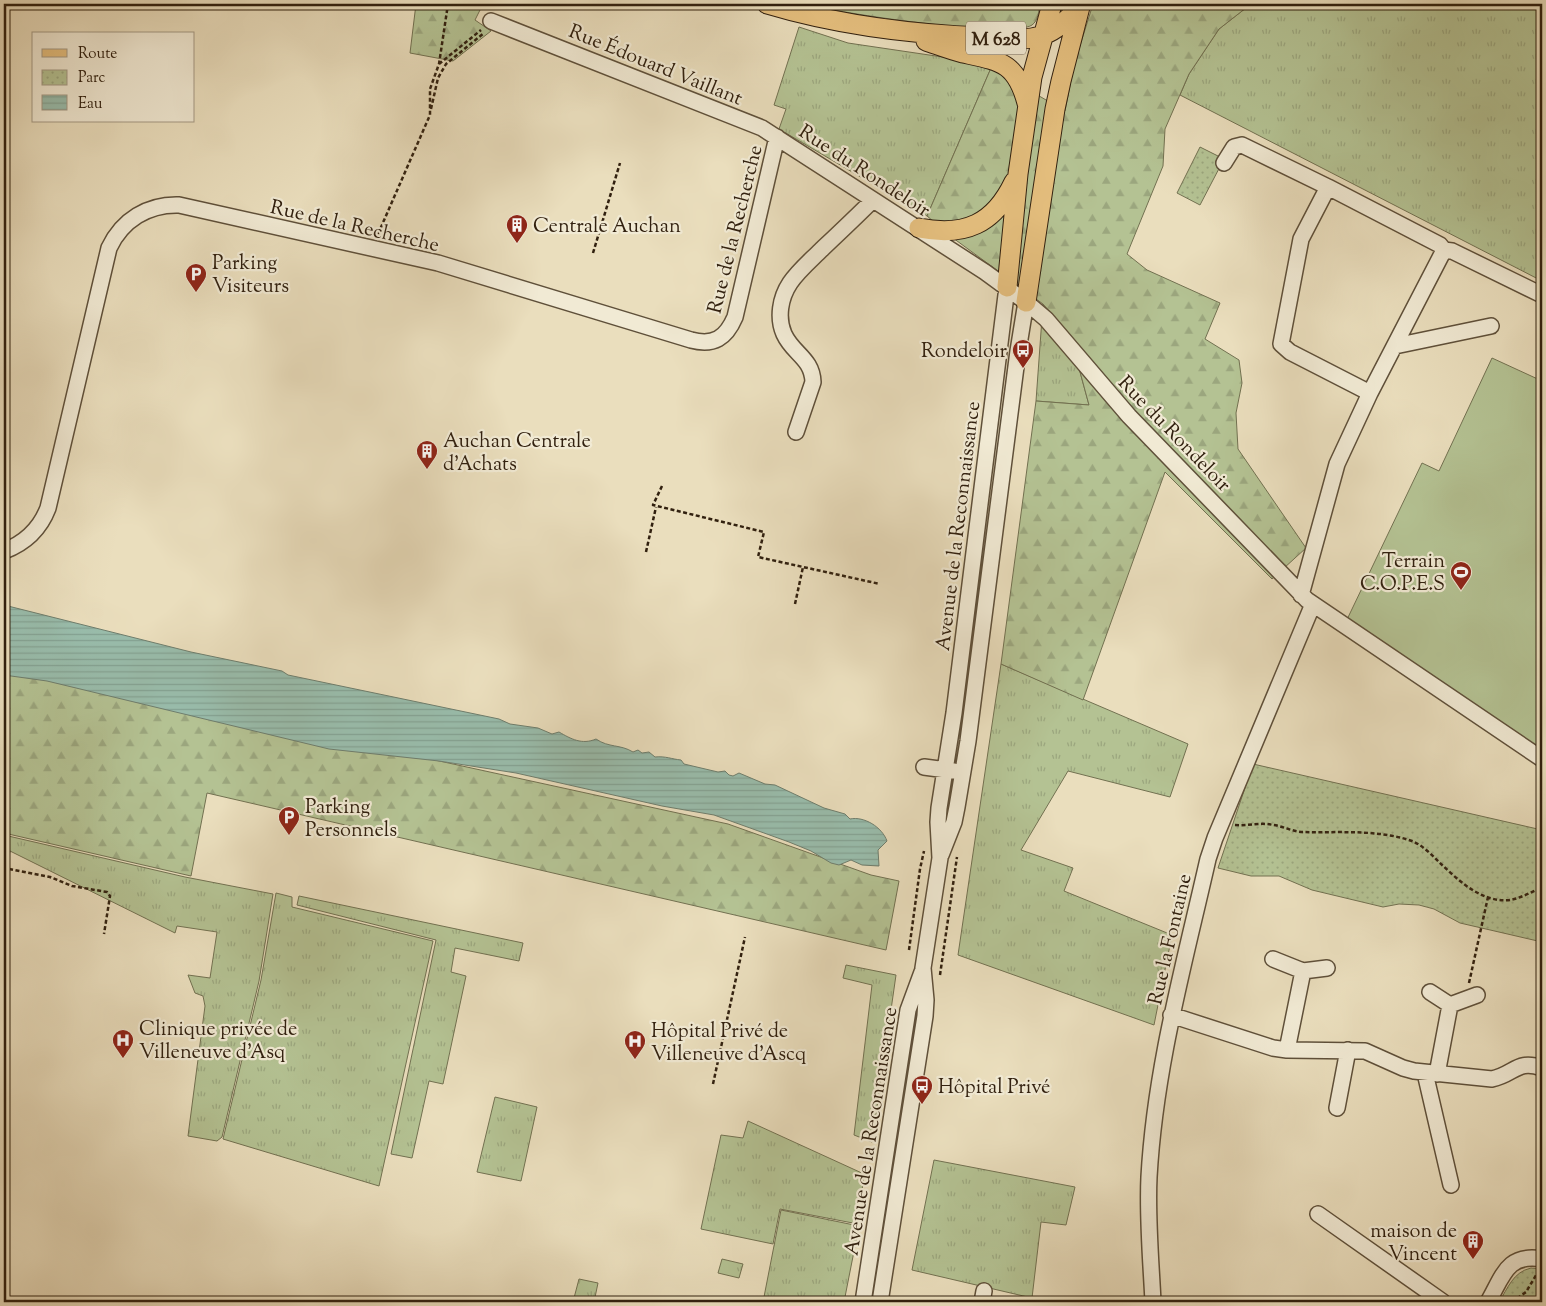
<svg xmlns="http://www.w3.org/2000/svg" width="1546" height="1306" font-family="'Sorts Mill Goudy',serif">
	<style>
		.grass { fill: url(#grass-tufts); stroke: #727151 }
		.forest { fill: url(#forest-firs); stroke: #727151 }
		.park { fill: url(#park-dots); stroke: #727151 }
		.pitch { fill: #b4c293; stroke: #727151 }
		.water { fill: url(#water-rules); stroke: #6f7e6d }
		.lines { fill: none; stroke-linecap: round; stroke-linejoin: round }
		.minor-casing { stroke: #5f503a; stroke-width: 18 }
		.major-casing { stroke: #31200f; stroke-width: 21 }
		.path { stroke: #31200f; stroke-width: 2.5; stroke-dasharray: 4 2.5; stroke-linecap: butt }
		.minor { stroke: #f1ead4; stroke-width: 15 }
		.major { stroke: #e5bf7e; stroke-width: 19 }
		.labels { text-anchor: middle; stroke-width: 4.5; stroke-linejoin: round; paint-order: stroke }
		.shield { fill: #f1ead4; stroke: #6b5d4a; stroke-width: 1 }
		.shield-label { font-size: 19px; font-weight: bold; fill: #31200f }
		.street-label { font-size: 20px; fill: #31200f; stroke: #f1ead4 }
		.poi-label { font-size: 20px; fill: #31200f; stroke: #f1ead4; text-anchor: start }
	</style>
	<defs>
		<pattern id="grass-tufts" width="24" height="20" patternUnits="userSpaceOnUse" patternTransform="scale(1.25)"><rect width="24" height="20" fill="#b4c293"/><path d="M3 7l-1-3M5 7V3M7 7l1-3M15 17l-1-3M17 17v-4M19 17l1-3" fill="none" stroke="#9ba67e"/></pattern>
		<pattern id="forest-firs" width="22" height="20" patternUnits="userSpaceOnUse" patternTransform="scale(1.25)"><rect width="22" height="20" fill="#b4c293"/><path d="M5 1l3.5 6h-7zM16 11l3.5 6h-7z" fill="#9ba67e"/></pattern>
		<pattern id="park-dots" width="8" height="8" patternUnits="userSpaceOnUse" patternTransform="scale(1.25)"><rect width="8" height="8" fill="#b4c293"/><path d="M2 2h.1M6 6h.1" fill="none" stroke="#9ba67e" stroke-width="1.8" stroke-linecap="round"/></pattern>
		<pattern id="water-rules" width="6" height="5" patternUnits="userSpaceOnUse" patternTransform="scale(1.25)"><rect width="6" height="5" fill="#99bdac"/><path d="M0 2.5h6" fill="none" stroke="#84a293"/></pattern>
	</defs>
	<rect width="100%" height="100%" fill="#eadebd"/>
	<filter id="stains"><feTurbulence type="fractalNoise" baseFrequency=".004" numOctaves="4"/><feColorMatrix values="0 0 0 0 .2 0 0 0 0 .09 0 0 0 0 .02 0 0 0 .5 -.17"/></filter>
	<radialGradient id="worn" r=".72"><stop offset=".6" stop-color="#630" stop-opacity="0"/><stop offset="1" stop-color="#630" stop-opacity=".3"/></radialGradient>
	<!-- grass -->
	<path class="grass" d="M 1251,4 L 1542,4 L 1542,281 L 1180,95 L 1189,74 L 1219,29 Z
		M 799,27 L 848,43 L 963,60 L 991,68 L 927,216 L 779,129 L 786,109 L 774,105 Z
		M 1043,304 L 1070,335 L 1089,405 L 1036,401 Z
		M 1001,664 L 1188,744 L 1170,797 L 1068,771 L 1021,850 L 1073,868 L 1064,891 L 1172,935 L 1154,1025 L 958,955 Z
		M 4,835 L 185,877 L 273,894 L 259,981 L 222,1137 L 217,1141 L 188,1136 L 205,1006 L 203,996 L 195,993 L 188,975 L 210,978 L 217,932 L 177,926 L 175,933 L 10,851 L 4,885 Z
		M 276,893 L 292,897 L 292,907 L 433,941 L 379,1186 L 223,1139 L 261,980 Z
		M 299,896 L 523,943 L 519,961 L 455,948 L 451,972 L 466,976 L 443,1084 L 429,1081 L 412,1158 L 391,1154 L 436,940 L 297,905 Z
		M 846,965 L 896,975 L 872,1142 L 854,1135 L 872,985 L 843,978 Z
		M 921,999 L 902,1143 L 891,1142 L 917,1000 Z
		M 495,1097 L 537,1107 L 521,1181 L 477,1172 Z
		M 748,1121 L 864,1174 L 858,1224 L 780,1209 L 773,1244 L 701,1229 L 721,1135 L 743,1138 Z
		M 934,1160 L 1075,1187 L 1066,1225 L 1041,1222 L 1032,1298 L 912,1270 Z
		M 884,1191 L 894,1192 L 876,1302 L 866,1302 Z
		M 781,1210 L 859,1226 L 844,1302 L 763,1302 Z
		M 722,1259 L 743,1264 L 739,1278 L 718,1273 Z
		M 579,1279 L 598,1283 L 594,1302 L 574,1298 Z"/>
	<!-- forest -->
	<path class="forest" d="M 416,4 L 483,4 L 475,20 L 491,31 L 453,61 L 410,53 Z
		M 807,4 L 1040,4 C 1039,10 1038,21 1032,25 C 1013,39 835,13 807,4 Z
		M 1093,4 L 1251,4 L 1219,29 L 1189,74 L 1165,129 L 1163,166 L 1127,254 L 1147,270 L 1220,303 L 1205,339 L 1239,360 L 1242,383 L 1236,413 L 1238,449 L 1306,548 L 1272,579 L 1165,472 L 1083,700 L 1001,664 L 1036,401 L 1089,405 L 1070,335 L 1043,304 L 953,238 L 927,216 L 991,68 L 1065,111 L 1074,65 Z
		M 4,666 L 728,824 L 871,875 L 899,881 L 886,950 L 207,793 L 191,876 L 4,833 Z"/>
	<!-- park -->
	<path class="park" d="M 1200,147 L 1224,159 L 1200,205 L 1177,193 Z
		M 1253,764 L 1542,830 L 1542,942 L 1460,923 L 1434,909 L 1419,905 L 1399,904 L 1383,907 L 1312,890 L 1279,876 L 1251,876 L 1218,868 Z
		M 1531,1268 L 1542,1269 L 1542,1286 L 1540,1295 L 1530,1302 L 1499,1302 C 1508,1288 1513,1272 1531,1268 Z"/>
	<!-- pitch -->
	<path class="pitch" d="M 1492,358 L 1542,381 L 1542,755 L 1341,632 L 1422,463 L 1439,471 Z"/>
	<!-- water -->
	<path class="water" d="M 4,605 L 191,652 L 282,671 L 288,675 L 499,719 L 510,724 L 538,728 L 552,734 L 559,732 C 571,739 582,745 596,739 C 609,748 620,744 633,752 L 638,750 L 642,753 L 649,752 L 655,757 C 666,756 671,759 681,760 L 684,764 L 718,772 L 725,771 L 729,775 L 733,776 L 739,773 L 765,784 L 775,785 L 824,808 L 845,814 L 850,819 C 864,816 882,827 887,841 L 878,850 L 879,866 L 862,865 L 851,860 L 839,865 L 831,863 L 811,851 L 789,842 L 714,815 L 662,806 L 516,773 L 439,761 L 329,749 L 47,681 L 4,675 Z"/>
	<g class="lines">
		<!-- minor casing -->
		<g class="minor-casing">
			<path id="minor" d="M 491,21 L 762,128 L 985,272 L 1026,302 L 1046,319 L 1129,416 L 1307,600 L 1542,759
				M 1224,163 L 1234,147 L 1242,145 L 1328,187 L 1440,245 L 1444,250
				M 1328,187 L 1301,239 L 1281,344 L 1290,352 L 1370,393
				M 1395,346 L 1491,326
				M 796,432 L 813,382 C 812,358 793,354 784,334 C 777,318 780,298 790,283 C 798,271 811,260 821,250 C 839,233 856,217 873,200
				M 4,551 C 25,543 40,529 48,508 L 109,248 C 122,220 148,204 179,205 L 438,263 L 691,340 C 714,346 726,338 735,317 L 777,137
				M 1301,595 L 1337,464 L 1370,393 L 1444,250 L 1452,251 L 1542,295
				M 924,767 L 954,771
				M 941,855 L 954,822 L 957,807 L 968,741 L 1018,351 L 1026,302
				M 1273,959 L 1303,971
				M 1430,992 L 1450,1005
				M 1171,1015 L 1273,1048 L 1287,1050 L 1365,1051 L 1403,1068 L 1414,1071 L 1492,1079 C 1515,1074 1517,1059 1542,1068
				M 1287,1050 L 1303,971 L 1327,968
				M 1425,1073 L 1451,1185
				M 1437,1074 L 1450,1005 L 1477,995
				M 1337,1108 L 1348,1050
				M 1318,1214 L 1443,1302
				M 863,1302 L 908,1010 L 922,972
				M 880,1302 L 925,1016 L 926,1000 L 923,968 L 940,858 L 938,822 L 939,808 L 954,713 L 1007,287
				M 982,1302 L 984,1291
				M 1153,1302 C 1151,1261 1147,1218 1149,1177 C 1155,1068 1184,965 1208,859 L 1215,838 L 1313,604
				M 1488,1302 C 1503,1276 1507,1253 1542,1259"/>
		</g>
		<!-- major casing -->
		<g class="major-casing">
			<path id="major" d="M 767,4 C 837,25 909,34 982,37 C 1002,38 1024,42 1043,35 C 1059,29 1071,17 1081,4
				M 926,41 C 938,45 951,50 963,53 C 1000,61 1016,62 1027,103
				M 919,228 C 965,237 994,224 1014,182
				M 1007,287 L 1018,174 L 1032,77 L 1052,4
				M 1026,302 L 1055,109 L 1061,81 L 1080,7"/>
		</g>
		<!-- path -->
		<path class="path" d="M 439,64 L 481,30
			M 431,109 L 438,78 L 446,64 L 484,33
			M 378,234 L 430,115 L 430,89 L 439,64 L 448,4
			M 593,253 L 620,163
			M 662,486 L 653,505 L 764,532 L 758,557 L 880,584
			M 646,552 L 656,507
			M 795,604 L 803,567
			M 1235,825 C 1248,826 1261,822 1273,825 C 1283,826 1293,832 1303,832 C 1339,833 1377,829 1412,841 C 1422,845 1431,854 1439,862 C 1458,880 1481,903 1510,900 C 1521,898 1532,892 1542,887
			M 4,873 L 9,869 L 50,877 L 72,886 L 107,892 L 110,896 L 104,934
			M 909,950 L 920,869 L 924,851
			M 940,975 L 957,857
			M 1469,983 L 1488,897
			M 713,1084 L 745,937
			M 1512,1302 L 1526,1292 L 1538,1272"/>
		<!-- minor -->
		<use href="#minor" class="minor"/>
		<!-- major -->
		<use href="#major" class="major"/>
	</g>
	<!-- icons -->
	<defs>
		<g id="building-pin" transform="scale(1.125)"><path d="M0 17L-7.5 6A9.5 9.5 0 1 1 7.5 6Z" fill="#8f2418" stroke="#f1ead4"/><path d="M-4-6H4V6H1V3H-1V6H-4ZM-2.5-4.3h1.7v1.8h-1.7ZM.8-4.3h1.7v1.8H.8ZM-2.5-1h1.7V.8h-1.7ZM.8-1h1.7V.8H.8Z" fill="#fff"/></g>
		<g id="parking-pin" transform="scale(1.125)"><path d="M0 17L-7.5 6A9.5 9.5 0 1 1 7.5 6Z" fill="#8f2418" stroke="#f1ead4"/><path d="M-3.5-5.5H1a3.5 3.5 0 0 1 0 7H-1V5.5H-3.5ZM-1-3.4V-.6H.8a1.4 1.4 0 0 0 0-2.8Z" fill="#fff"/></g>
		<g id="bus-pin" transform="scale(1.125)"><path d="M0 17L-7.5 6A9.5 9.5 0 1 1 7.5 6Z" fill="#8f2418" stroke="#f1ead4"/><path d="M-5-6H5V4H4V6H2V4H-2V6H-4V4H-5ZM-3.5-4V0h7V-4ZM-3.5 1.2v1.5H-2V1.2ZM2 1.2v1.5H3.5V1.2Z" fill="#fff"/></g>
		<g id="stadium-pin" transform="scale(1.125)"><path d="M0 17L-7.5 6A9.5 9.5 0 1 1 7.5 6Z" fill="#8f2418" stroke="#f1ead4"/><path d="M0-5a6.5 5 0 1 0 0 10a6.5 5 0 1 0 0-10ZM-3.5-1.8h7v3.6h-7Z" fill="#fff"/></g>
		<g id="hospital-pin" transform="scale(1.125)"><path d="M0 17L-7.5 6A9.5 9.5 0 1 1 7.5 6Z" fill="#8f2418" stroke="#f1ead4"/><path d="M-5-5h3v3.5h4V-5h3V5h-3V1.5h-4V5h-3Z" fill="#fff"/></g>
	</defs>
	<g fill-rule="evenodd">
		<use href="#building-pin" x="517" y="225"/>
		<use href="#parking-pin" x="196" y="274"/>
		<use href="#bus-pin" x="1023" y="350"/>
		<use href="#building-pin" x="427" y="451"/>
		<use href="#stadium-pin" x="1461" y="572"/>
		<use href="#parking-pin" x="289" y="817"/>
		<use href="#hospital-pin" x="123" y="1040"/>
		<use href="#hospital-pin" x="635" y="1041"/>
		<use href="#bus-pin" x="922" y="1086"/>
		<use href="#building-pin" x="1473" y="1241"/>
	</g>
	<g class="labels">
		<!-- shield labels -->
		<rect class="shield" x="966" y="21.5" width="60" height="33" rx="4"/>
		<g class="shield-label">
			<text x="996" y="45">M 628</text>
		</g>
		<!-- street labels -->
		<g class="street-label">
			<text transform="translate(656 64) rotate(22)" y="7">Rue Édouard Vaillant</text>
			<text transform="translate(865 170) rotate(33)" y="7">Rue du Rondeloir</text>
			<text transform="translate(355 225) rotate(13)" y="7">Rue de la Recherche</text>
			<text transform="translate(734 229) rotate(-76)" y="7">Rue de la Recherche</text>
			<text transform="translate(1175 433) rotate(46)" y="7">Rue du Rondeloir</text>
			<text transform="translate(957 526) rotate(-83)" y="7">Avenue de la Reconnaissance</text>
			<text transform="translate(1169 939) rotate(-77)" y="7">Rue la Fontaine</text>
			<text transform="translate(870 1131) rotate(-81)" y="7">Avenue de la Reconnaissance</text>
		</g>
		<!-- poi labels -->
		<g class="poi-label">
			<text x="533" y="232">Centrale Auchan</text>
			<text x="212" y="269">Parking<tspan x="212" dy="23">Visiteurs</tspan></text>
			<text x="1007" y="357" text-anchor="end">Rondeloir</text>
			<text x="443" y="447">Auchan Centrale<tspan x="443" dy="23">d'Achats</tspan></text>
			<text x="1445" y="567" text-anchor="end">Terrain<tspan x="1445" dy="23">C.O.P.E.S</tspan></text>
			<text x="305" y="813">Parking<tspan x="305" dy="23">Personnels</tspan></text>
			<text x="139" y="1035">Clinique privée de<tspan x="139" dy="23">Villeneuve d'Asq</tspan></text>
			<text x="651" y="1037">Hôpital Privé de<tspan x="651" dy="23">Villeneuve d'Ascq</tspan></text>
			<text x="938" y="1093">Hôpital Privé</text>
			<text x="1457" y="1237" text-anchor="end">maison de<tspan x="1457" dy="23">Vincent</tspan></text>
		</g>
	</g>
	<!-- margin -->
	<rect width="1546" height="1306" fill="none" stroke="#eadebd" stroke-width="20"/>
	<rect x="5" y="5" width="1536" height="1296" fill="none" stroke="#31200f" stroke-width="2.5"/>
	<rect x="10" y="10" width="1526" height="1286" fill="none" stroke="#31200f"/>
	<!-- legend -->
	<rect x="32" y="32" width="162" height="90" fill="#f1ead4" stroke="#a49985"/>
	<rect x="42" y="49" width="25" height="8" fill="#e5bf7e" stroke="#a49985"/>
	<text x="78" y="58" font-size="15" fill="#31200f">Route</text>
	<rect x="42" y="70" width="25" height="15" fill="url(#park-dots)" stroke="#a49985"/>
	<text x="78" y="82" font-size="15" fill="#31200f">Parc</text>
	<rect x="42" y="95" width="25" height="15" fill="url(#water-rules)" stroke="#a49985"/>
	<text x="78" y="108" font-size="15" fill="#31200f">Eau</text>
	<rect width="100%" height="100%" filter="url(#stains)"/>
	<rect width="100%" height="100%" fill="url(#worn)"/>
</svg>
